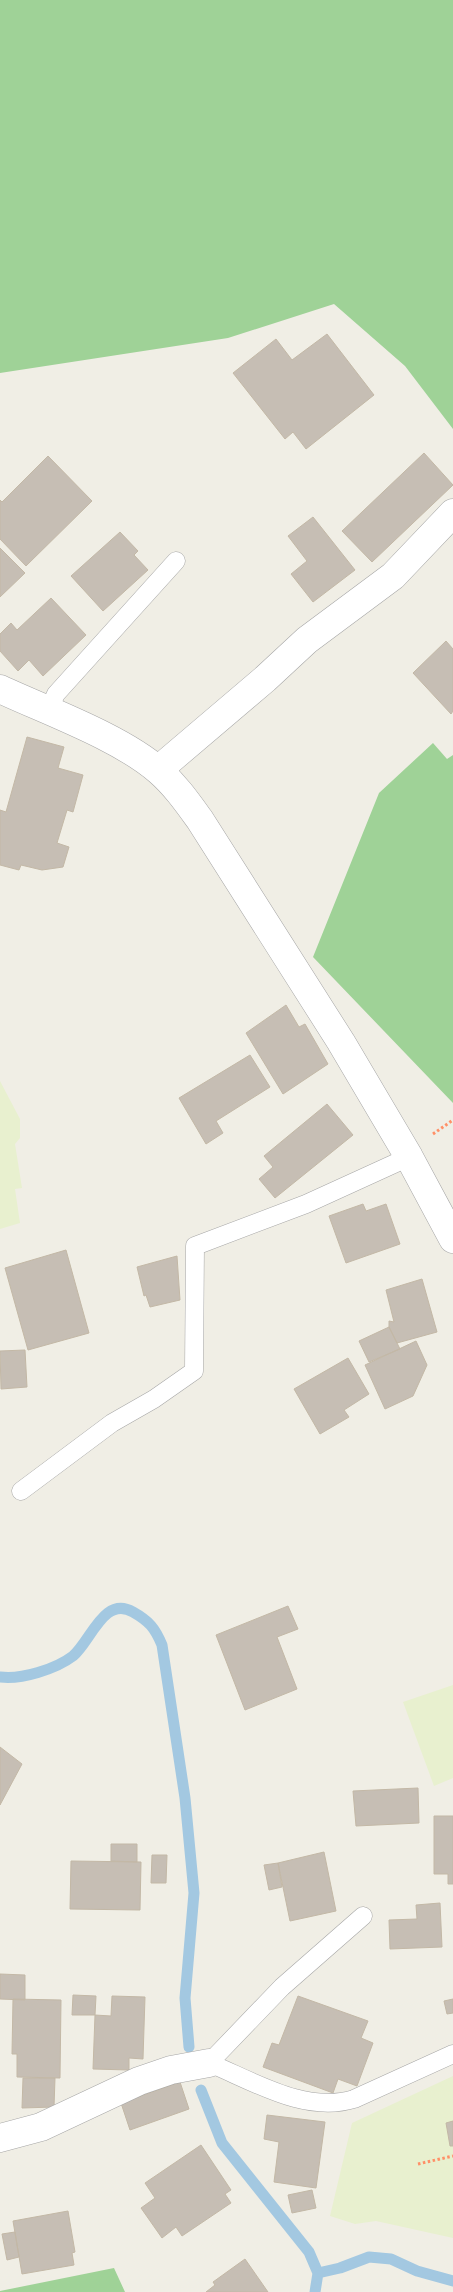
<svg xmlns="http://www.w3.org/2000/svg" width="453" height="2292" font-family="'Open Sans',sans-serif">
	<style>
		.farmland { fill: #e8f0cf }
		.forest { fill: #9fd297 }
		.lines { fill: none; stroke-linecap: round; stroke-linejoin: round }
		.stream { stroke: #a3c8e1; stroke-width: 11 }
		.building { fill: #c6beb4; stroke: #c3b8a6 }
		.lane-casing { stroke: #a6a6a6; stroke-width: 19 }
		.street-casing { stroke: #a6a6a6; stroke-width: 29 }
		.path { stroke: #ff9067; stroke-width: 3; stroke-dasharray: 2.5 2.5; stroke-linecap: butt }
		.lane { stroke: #fff; stroke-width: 18 }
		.street { stroke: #fff; stroke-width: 28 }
	</style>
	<rect width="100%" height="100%" fill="#f0eee5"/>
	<!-- farmland -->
	<path class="farmland" d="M 0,1081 L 20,1119 L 20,1138 L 15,1144 L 22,1188 L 15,1189 L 20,1223 L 0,1229 Z
		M 453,1685 L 453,1778 L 434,1786 L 403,1702 Z
		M 453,2076 L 453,2238 L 376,2221 L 355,2224 L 330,2216 L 352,2123 Z"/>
	<!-- forest -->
	<path class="forest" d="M 0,0 L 453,0 L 453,429 L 405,366 L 334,304 L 228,338 L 0,373 Z
		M 433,743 L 447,759 L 453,755 L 453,1103 L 313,957 L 379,793 Z
		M 114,2268 L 125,2292 L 0,2292 L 0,2291 Z"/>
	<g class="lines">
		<!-- stream -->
		<path class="stream" d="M 0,1677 C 21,1680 56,1669 73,1656 C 91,1641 104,1595 133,1612 C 149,1621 155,1628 162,1645 L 185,1798 L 194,1893 L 185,1998 L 189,2047
			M 201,2090 L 222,2143 L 309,2252 L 318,2273 L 315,2292
			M 318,2273 L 340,2268 L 369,2257 L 391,2259 L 417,2271 L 453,2281"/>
	</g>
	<!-- building -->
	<path class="building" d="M 327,334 L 374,395 L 306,449 L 293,432 L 285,439 L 233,373 L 276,339 L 292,360 Z
		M 424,453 L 453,485 L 372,562 L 342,531 Z
		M 48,456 L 92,501 L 26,566 L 0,539 L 0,500 L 2,502 Z
		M 313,517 L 355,570 L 313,602 L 291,574 L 307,561 L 288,536 Z
		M 120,532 L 138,551 L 134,555 L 148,570 L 103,611 L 71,576 Z
		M 0,548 L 25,573 L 0,597 Z
		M 51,598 L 86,635 L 43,676 L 29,660 L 18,671 L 0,651 L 0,634 L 11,623 L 17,630 Z
		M 446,641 L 453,649 L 453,711 L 451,714 L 413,673 Z
		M 27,737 L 64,747 L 58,768 L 83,775 L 73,812 L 67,810 L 57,843 L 69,847 L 63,867 L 42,870 L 21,865 L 19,870 L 0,865 L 0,810 L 6,812 Z
		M 286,1005 L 299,1027 L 305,1024 L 328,1064 L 283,1094 L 246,1033 Z
		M 250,1055 L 270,1087 L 216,1121 L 223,1133 L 206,1144 L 179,1098 Z
		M 327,1104 L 353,1135 L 275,1198 L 259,1179 L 273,1167 L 264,1156 Z
		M 363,1204 L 366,1211 L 386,1204 L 400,1244 L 346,1263 L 329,1216 Z
		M 66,1250 L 89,1333 L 28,1350 L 5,1268 Z
		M 177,1256 L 180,1300 L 150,1307 L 146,1295 L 144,1296 L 137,1267 Z
		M 422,1279 L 437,1332 L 397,1343 L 389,1327 L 389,1321 L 394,1322 L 386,1290 Z
		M 389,1327 L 400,1349 L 369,1362 L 359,1341 Z
		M 416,1341 L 427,1365 L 413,1396 L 385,1409 L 365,1365 Z
		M 25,1350 L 27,1387 L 1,1389 L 0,1351 Z
		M 348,1358 L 369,1394 L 344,1410 L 349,1417 L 320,1434 L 294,1389 Z
		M 288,1606 L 298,1629 L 277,1637 L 297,1689 L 245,1710 L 216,1635 Z
		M 0,1747 L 22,1764 L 0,1805 Z
		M 418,1788 L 419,1823 L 356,1826 L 353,1791 Z
		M 434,1816 L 453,1816 L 453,1884 L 448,1884 L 448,1874 L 434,1874 Z
		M 111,1844 L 137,1844 L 137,1862 L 111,1861 Z
		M 324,1852 L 336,1911 L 290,1921 L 278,1863 Z
		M 152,1855 L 167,1855 L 166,1883 L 151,1883 Z
		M 71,1861 L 141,1862 L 140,1910 L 70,1909 Z
		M 278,1863 L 282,1887 L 269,1890 L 264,1865 Z
		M 440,1903 L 442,1947 L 390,1949 L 389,1920 L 417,1919 L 416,1905 Z
		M 0,1974 L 25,1975 L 25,2000 L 0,1999 Z
		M 73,1995 L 96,1996 L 95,2015 L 72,2015 Z
		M 112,1996 L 145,1997 L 143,2059 L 129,2058 L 129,2070 L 93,2069 L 95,2015 L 111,2016 Z
		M 298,1996 L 368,2021 L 361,2038 L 373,2043 L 357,2086 L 338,2079 L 333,2093 L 263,2067 L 272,2043 L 279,2045 Z
		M 13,1999 L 61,2000 L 60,2078 L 17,2077 L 17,2054 L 12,2054 Z
		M 453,1999 L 453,2013 L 447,2014 L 444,2001 Z
		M 23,2078 L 55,2078 L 54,2107 L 22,2108 Z
		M 180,2082 L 189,2109 L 130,2130 L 121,2103 Z
		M 267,2115 L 325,2122 L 316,2188 L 274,2182 L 279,2142 L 264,2139 Z
		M 453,2121 L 453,2146 L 450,2146 L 446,2123 Z
		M 201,2145 L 231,2190 L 225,2194 L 231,2203 L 182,2236 L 176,2227 L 162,2238 L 141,2208 L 155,2198 L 145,2183 Z
		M 312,2190 L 316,2208 L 292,2213 L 288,2195 Z
		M 68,2211 L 75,2252 L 72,2253 L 74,2265 L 22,2274 L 13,2221 Z
		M 15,2232 L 19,2257 L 7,2260 L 2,2234 Z
		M 245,2259 L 268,2292 L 206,2292 L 215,2285 L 213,2282 Z"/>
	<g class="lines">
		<!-- lane casing -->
		<g class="lane-casing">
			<path id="lane" d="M 48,711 L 56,694 L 176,561
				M 21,1491 L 112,1423 L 154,1399 L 194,1371 L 195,1246 L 306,1204 L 409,1157
				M 363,1916 L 282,1987 L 209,2063 C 253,2081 305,2114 354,2099 L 453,2054"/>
		</g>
		<!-- street casing -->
		<g class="street-casing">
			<path id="street" d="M 0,689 C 47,711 120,737 159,771 C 175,785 187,802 200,820 L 341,1042 L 409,1157 L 453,1239
				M 158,770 L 265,679 L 307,640 L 393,576 L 453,513
				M 0,2138 L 41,2127 L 139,2081 L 171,2070 L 209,2063"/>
		</g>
		<!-- path -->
		<path class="path" d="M 433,1134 L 453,1120
			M 418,2164 L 453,2156"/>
		<!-- lane -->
		<use href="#lane" class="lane"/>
		<!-- street -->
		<use href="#street" class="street"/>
	</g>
</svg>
